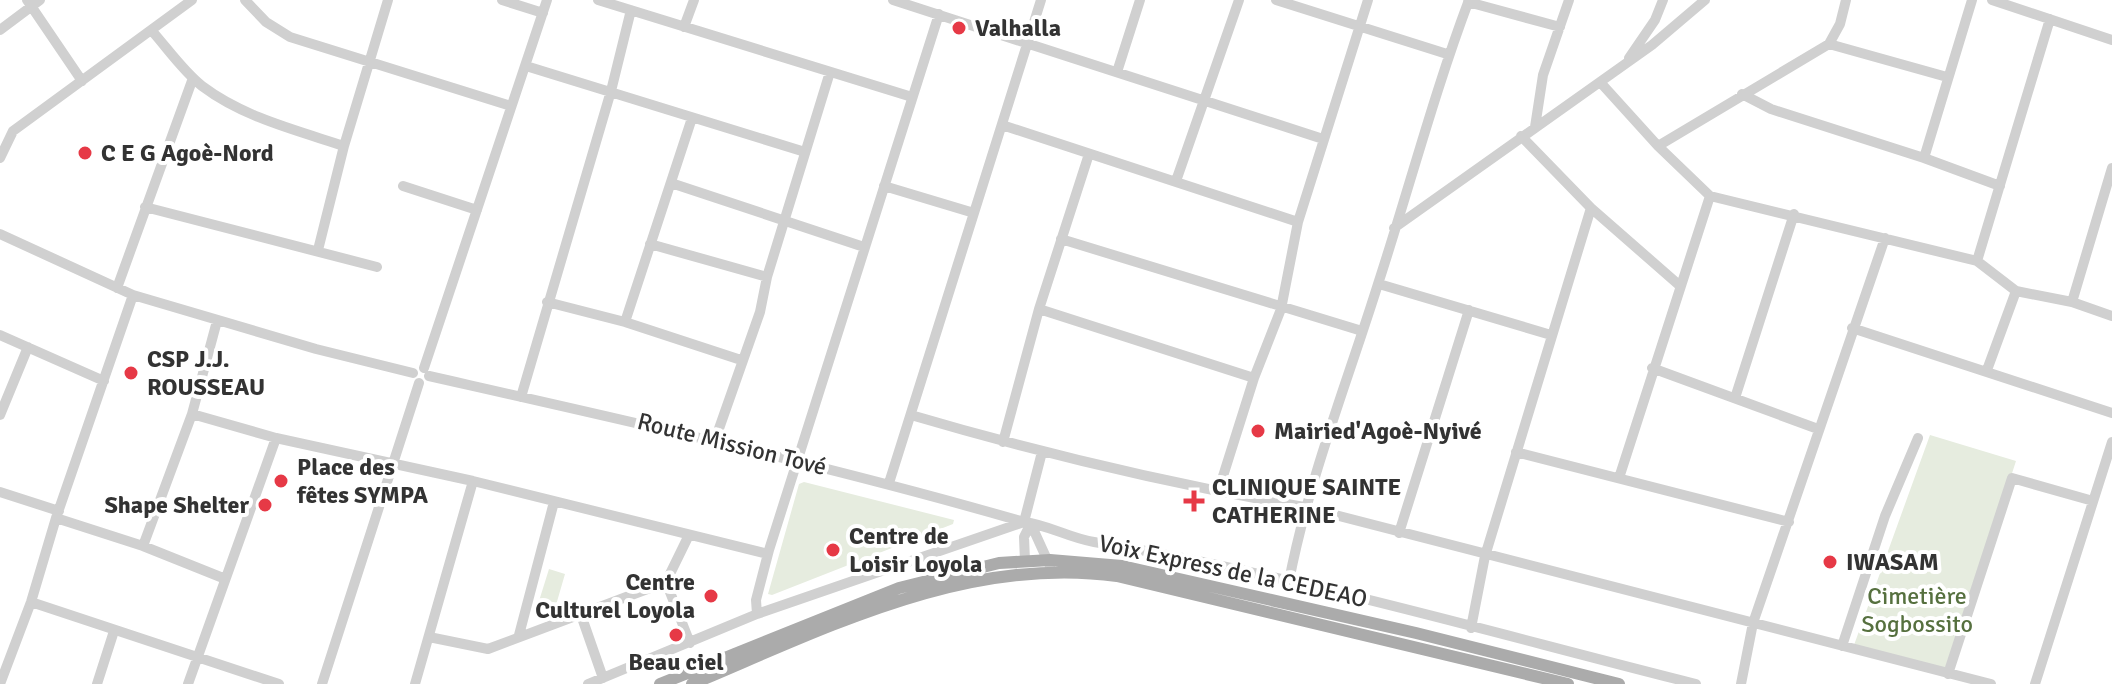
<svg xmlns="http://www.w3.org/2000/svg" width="2112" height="684" font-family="Signika,sans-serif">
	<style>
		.green { fill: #e6ecdf }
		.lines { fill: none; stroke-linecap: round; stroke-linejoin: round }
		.minor { stroke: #d0d0d0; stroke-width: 10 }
		.major { stroke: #ababab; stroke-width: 12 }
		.poi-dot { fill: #e63946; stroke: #fff; stroke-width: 3 }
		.labels { text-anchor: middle; stroke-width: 8; stroke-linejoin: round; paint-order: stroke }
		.poi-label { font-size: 24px; font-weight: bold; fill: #333; stroke: #fff; text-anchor: start }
		.street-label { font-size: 24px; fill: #333; stroke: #fff }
		.park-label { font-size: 24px; fill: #56703f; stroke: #fff }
	</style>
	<rect width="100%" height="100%" fill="#fff"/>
	<!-- green -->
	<path class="green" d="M 1930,435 L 2016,461 L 1948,670 L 1854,645 Z
		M 804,482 L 954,520 L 953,524 L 772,595 L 768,594 L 799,484 Z
		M 549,569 L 565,574 L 556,605 L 539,601 Z"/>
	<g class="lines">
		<!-- minor -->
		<path class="minor" d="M 27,0 L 82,81
			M 245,0 L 266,22 L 290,37 L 511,106
			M 502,0 L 543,13
			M 598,0 L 912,97
			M 893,0 L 1323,139
			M 1276,0 L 1447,54
			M 1972,0 L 1924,158 L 2000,186
			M 1992,0 L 2112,40
			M 1468,2 L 1560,27
			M 684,27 L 694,0
			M 0,30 L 40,0
			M 152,31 C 168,49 183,71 202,86 C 243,117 295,130 344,146
			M 1829,44 L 1947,77
			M 1629,58 L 1655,20 L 1663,0
			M 526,66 L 805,152
			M 1117,72 L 1140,0
			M 1600,82 L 1658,146 L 1710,196 L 1977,261 L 2016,291 L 2072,302 L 2112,316
			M 1742,94 L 1771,109 L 1924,158
			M 1002,125 L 1298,222
			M 1535,127 L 1543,75 L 1569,0
			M 1658,146 L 1829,44 L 1840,24 L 1846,0
			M 0,158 L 13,131 L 192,0
			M 1176,181 L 1239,0
			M 671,183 L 864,247
			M 403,186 L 477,210
			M 884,186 L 974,213
			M 145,207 L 377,267
			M 1591,208 L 1679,285
			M 1394,228 L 1652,45 L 1705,0
			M 0,234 L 133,295 L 316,349 L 413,373
			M 1061,239 L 1362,331
			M 650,244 L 767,277 L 830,72
			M 318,250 L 344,146 L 388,0
			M 1977,261 L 2050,19
			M 1379,284 L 1551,335
			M 117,288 L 193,78
			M 547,302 L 625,322 L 692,118
			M 2072,302 L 2112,168
			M 1039,309 L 1254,378
			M 625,322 L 741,360
			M 1852,328 L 2112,413
			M 0,335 L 104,381
			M 424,368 L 547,0
			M 1652,368 L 1818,429
			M 1987,370 L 2016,291
			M 429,376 C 628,421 827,465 1024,522 L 1035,533 L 1050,566
			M 521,397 L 611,91 L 631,10
			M 1735,398 L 1794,214
			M 192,414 L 276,438 L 473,481 L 768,554
			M 0,415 L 28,347
			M 911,415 C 1040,453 1171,484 1304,507 L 1991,684
			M 715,440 L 760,312 L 767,277
			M 1003,442 L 1039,309 L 1089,154
			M 1516,452 L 1789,522
			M 1619,478 L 1710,196
			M 889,483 L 1041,0
			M 0,492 L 59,511
			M 1218,492 L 1254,378 L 1281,309 L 1298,222 L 1368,0
			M 56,518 L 143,546 L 223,578
			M 1024,522 L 1042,452
			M 1399,533 L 1469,310
			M 688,537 L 666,582 L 690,643
			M 143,546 L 192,414 L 217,321
			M 1025,561 L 1024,537 L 1028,529
			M 1289,581 C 1309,478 1347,383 1378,284 C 1409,189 1434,93 1469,0
			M 31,602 L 279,684
			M 580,612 L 603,678
			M 757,614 L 756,600 L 769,550 L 939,14
			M 1471,628 L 1485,556 L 1591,208 L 1521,136
			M 519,635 L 554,502
			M 429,637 L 488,649 L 666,582
			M 1842,646 L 1885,516 L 1918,438
			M 1948,674 L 2012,478 L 2093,501
			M 0,684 L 31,602 L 56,518 L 133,295
			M 97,684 L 114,631
			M 188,684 L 276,438
			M 322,684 L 419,383
			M 415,684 L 473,481
			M 588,684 L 757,614 L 1024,522 C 1049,525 1069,538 1094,542 C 1297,575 1496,634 1696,684
			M 1741,684 L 1753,623 L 1885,238
			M 2035,684 L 2112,442"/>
		<!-- major -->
		<path class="major" d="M 660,684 L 899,588 L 999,563 L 1050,560 L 1122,566 L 1416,633 L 1619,684
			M 692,684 C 826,628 967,555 1117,576 L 1568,684"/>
	</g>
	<!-- markers -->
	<g class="poi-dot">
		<circle cx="959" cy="28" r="8"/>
		<circle cx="85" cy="153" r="8"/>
		<circle cx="131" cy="373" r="8"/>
		<circle cx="1258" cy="431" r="8"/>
		<circle cx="281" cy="481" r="8"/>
		<path d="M1190 489h8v8h8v8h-8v8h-8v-8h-8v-8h8z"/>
		<circle cx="265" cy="505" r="8"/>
		<circle cx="833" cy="550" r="8"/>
		<circle cx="1830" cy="562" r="8"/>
		<circle cx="711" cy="596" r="8"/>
		<circle cx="676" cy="635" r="8"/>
	</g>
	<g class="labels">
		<!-- poi labels -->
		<g class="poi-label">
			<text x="975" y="36">Valhalla</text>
			<text x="101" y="161">C E G Agoè-Nord</text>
			<text x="147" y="367">CSP J.J.<tspan x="147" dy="28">ROUSSEAU</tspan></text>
			<text x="1274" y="439">Mairied'Agoè-Nyivé</text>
			<text x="297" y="475">Place des<tspan x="297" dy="28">fêtes SYMPA</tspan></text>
			<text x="1212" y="495">CLINIQUE SAINTE<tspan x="1212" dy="28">CATHERINE</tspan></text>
			<text x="249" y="513" text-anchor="end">Shape Shelter</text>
			<text x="849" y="544">Centre de<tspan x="849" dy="28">Loisir Loyola</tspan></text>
			<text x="1846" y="570">IWASAM</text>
			<text x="695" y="590" text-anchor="end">Centre<tspan x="695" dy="28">Culturel Loyola</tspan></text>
			<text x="676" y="670" text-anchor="middle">Beau ciel</text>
		</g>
		<!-- street labels -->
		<g class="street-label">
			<text transform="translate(732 444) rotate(14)" y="8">Route Mission Tové</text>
			<text transform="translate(1233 571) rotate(12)" y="8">Voix Express de la CEDEAO</text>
		</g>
		<!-- park labels -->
		<g class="park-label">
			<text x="1917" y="604">Cimetière<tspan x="1917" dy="28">Sogbossito</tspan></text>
		</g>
	</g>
</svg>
